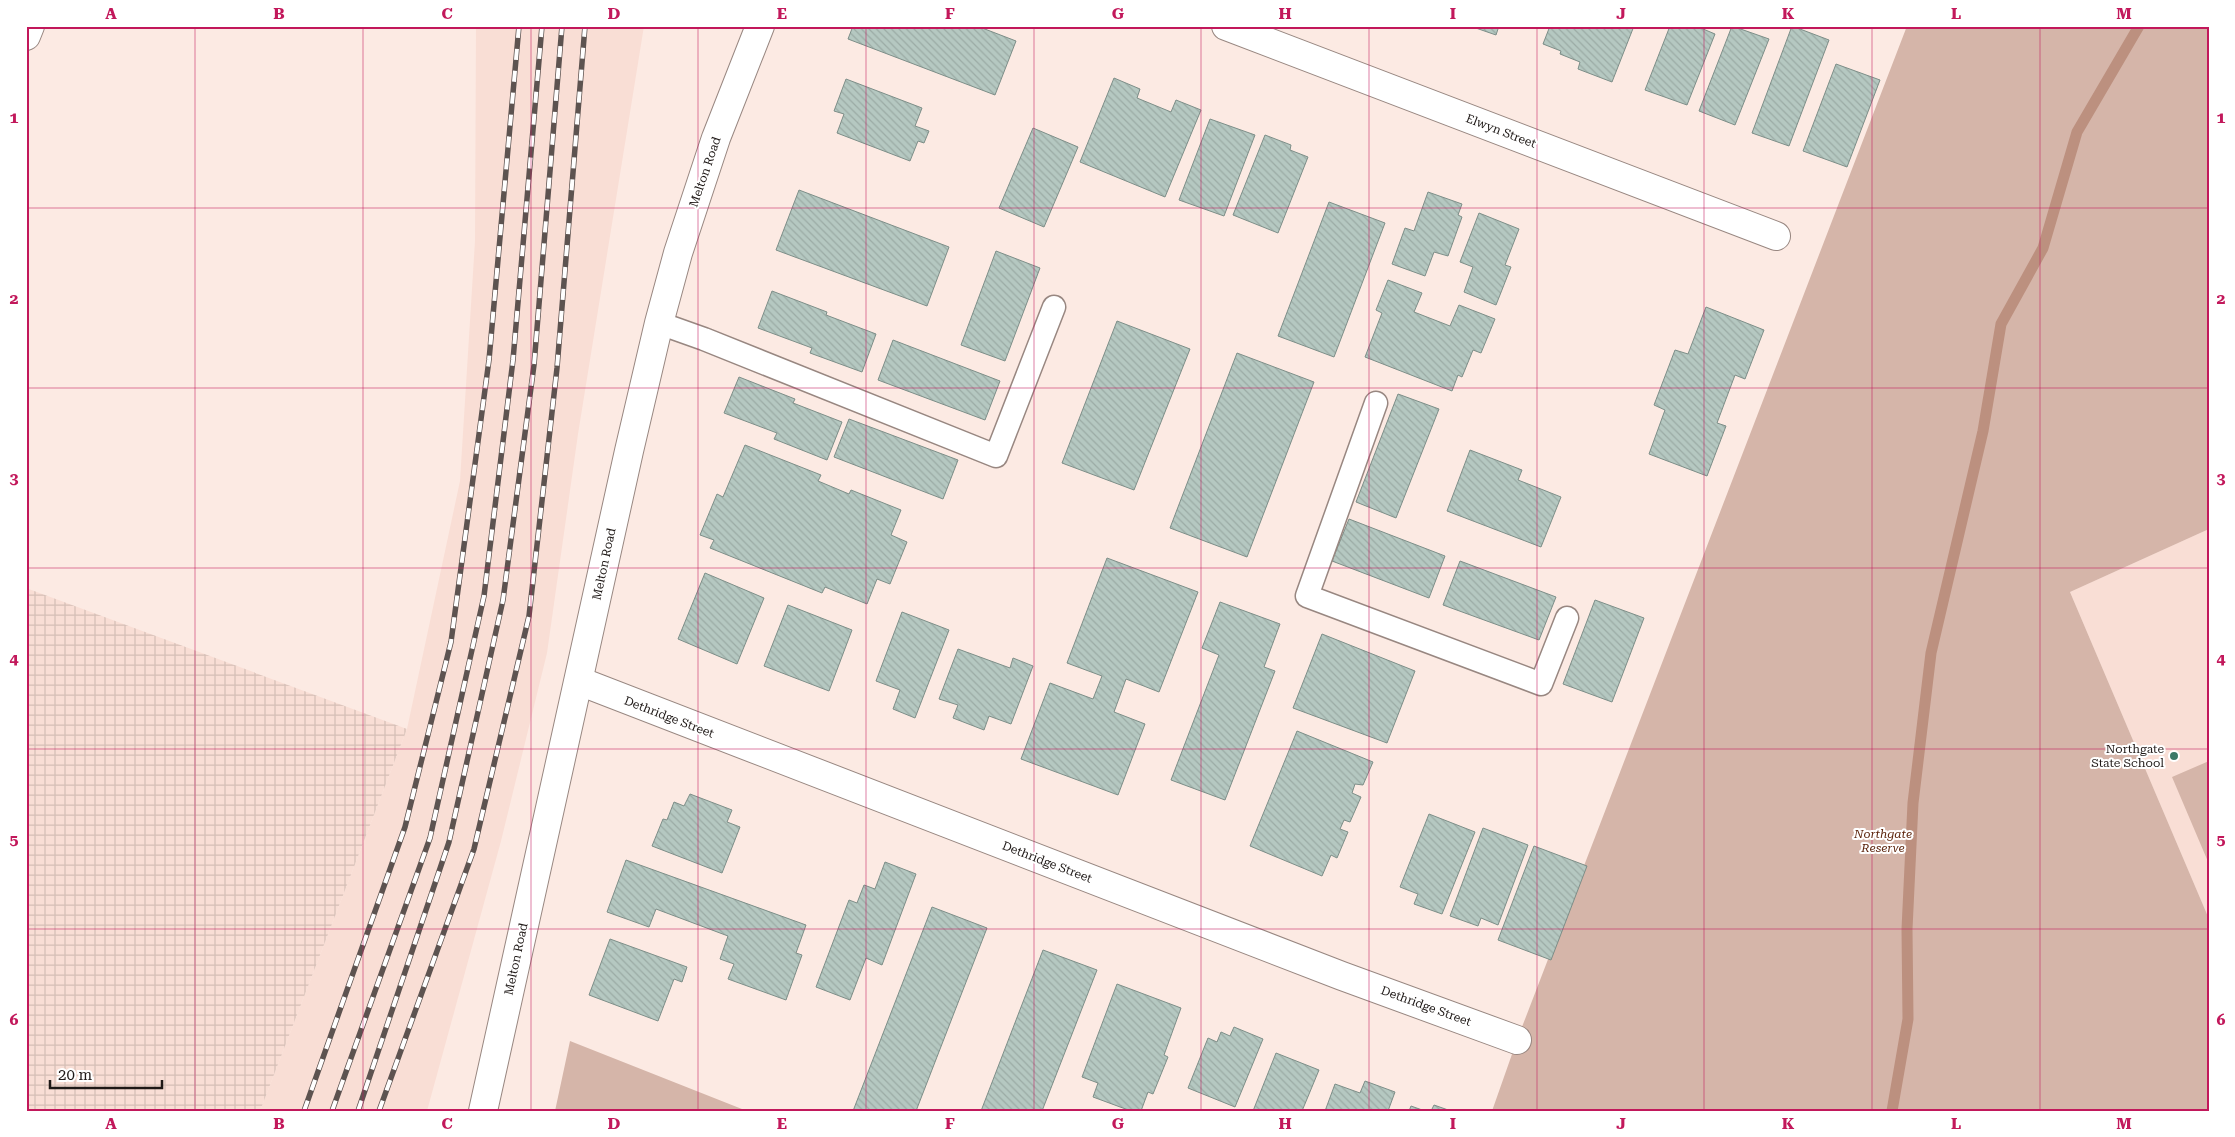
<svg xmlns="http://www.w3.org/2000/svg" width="2235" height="1137" font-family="'Roboto Serif',serif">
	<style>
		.built { fill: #f9ded5 }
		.industrial { fill: url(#industrial-grid) }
		.park { fill: #d5b5a9 }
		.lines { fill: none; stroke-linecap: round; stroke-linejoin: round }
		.stream { stroke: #bc907f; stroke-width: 11 }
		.building { fill: url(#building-back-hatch); stroke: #7d8e88 }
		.service-casing { stroke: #988781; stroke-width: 25 }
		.minor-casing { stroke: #988781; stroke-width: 30 }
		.tertiary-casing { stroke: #988781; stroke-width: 30 }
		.service { stroke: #fff; stroke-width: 22 }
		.minor { stroke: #fff; stroke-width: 28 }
		.tertiary { stroke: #fff; stroke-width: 28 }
		.rail-casing { stroke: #5d5350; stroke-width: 5.5 }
		.rail { stroke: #fff; stroke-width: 4; stroke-dasharray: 11; stroke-linecap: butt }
		.grid { fill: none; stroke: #c2185b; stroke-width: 1; stroke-opacity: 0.55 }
		.poi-dot { fill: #3a7967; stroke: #fff; stroke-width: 2 }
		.labels { text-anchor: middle; stroke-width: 4; stroke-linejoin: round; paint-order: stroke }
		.street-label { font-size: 12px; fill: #1e1816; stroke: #fff }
		.poi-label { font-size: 12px; fill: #1e1816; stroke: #fff; text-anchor: end }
		.park-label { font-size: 12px; font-style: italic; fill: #5d250d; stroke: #fff }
		.neatline { fill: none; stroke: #c2185b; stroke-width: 2 }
		.grid-label { font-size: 16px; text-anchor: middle; font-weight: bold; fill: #c2185b }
	</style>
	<defs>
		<pattern id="industrial-grid" width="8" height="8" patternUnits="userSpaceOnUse" patternTransform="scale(1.25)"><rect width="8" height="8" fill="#f9ded5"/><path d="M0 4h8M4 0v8" fill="none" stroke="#d5beb6"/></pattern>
		<pattern id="building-back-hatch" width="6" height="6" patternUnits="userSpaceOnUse" patternTransform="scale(1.25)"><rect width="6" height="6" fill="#b5c8c1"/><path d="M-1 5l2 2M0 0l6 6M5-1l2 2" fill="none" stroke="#9baba5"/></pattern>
	</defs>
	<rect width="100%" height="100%" fill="#fceae3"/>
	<!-- built -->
	<path class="built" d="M 476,26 L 644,26 L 578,434 L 547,653 L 501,841 L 427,1111 L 260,1111 L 407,729 L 460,481 L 475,241 Z
		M 2209,529 L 2209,919 L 2070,592 Z"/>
	<!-- industrial -->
	<path class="industrial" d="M 26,588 L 407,729 L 260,1111 L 26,1111 Z"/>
	<!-- park -->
	<path class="park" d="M 1907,26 L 2209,26 L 2209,529 L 2070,592 L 2209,919 L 2209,1111 L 1492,1111 L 1517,1040 Z
		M 2209,761 L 2209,864 L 2172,777 Z
		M 570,1041 L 747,1111 L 555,1111 Z"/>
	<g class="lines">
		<!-- stream -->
		<path class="stream" d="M 1892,1111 L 1908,1019 L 1907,929 L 1913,803 L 1931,653 L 1983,431 L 2001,324 L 2043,248 L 2077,132 L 2139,26"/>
	</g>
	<!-- building -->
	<path class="building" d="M 853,26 L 977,26 L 1016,41 L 995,95 L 848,39 Z
		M 1470,26 L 1499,26 L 1496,35 Z
		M 1550,26 L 1634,26 L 1612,82 L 1578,69 L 1580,62 L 1560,54 L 1561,51 L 1543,44 Z
		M 1670,26 L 1696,26 L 1715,34 L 1687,105 L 1645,90 Z
		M 1732,26 L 1769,39 L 1735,125 L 1699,111 Z
		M 1792,26 L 1829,40 L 1789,146 L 1752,133 Z
		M 1836,64 L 1880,80 L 1847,167 L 1803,151 Z
		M 1114,78 L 1140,89 L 1137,98 L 1171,112 L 1176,100 L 1201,110 L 1165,197 L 1080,162 Z
		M 846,79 L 922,108 L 915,126 L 929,131 L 924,143 L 918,141 L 910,161 L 837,133 L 844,114 L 834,111 Z
		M 1210,119 L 1255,135 L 1224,216 L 1179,200 Z
		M 1033,128 L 1078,147 L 1044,227 L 999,208 Z
		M 1265,135 L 1291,145 L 1290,150 L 1308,157 L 1278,233 L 1233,215 Z
		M 799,190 L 949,247 L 927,306 L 776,250 Z
		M 1428,192 L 1462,204 L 1458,215 L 1462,217 L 1448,256 L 1434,252 L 1425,276 L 1392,264 L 1405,228 L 1414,231 Z
		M 1329,202 L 1385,223 L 1334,357 L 1278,336 Z
		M 1479,213 L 1519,229 L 1505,265 L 1511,267 L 1496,305 L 1464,292 L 1473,267 L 1460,262 Z
		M 996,251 L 1040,268 L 1005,361 L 961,345 Z
		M 1388,280 L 1422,293 L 1414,312 L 1450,326 L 1459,305 L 1495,319 L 1481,353 L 1473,350 L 1462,377 L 1458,375 L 1452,391 L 1365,357 L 1382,313 L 1376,310 Z
		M 772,291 L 827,312 L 826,315 L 876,334 L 862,372 L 810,353 L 812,348 L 758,328 Z
		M 1706,307 L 1764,330 L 1745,379 L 1735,375 L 1717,423 L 1726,426 L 1707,476 L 1649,454 L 1665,410 L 1654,405 L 1675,350 L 1688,354 Z
		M 1117,321 L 1190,349 L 1134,490 L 1062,463 Z
		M 893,340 L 1000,381 L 985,420 L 878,380 Z
		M 1237,353 L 1314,382 L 1247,557 L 1170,528 Z
		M 739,377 L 795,399 L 793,403 L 842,422 L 827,460 L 774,439 L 777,433 L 724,413 Z
		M 1398,394 L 1439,409 L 1396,518 L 1356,502 Z
		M 849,419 L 958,460 L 943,499 L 834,457 Z
		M 745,445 L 821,475 L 818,481 L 849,494 L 851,490 L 901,510 L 891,535 L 907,542 L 890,584 L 877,579 L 867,604 L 825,587 L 822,593 L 710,548 L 714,540 L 700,535 L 717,494 L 723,497 Z
		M 1470,450 L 1522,470 L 1518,480 L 1561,497 L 1541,547 L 1447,511 Z
		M 1349,519 L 1445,556 L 1429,598 L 1332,561 Z
		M 1107,558 L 1198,592 L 1159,692 L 1126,679 L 1114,712 L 1145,724 L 1118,795 L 1021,759 L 1050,683 L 1093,699 L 1102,676 L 1067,663 Z
		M 1460,561 L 1556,597 L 1539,640 L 1443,605 Z
		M 705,573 L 764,598 L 737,664 L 678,639 Z
		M 1595,600 L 1644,618 L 1612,702 L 1563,684 Z
		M 1220,602 L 1280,624 L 1264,667 L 1275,671 L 1225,800 L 1171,780 L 1219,655 L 1202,648 Z
		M 788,605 L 852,630 L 829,691 L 764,666 Z
		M 902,612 L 949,630 L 915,718 L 893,709 L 900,690 L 876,681 Z
		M 1322,634 L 1415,671 L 1387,743 L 1293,708 Z
		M 958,649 L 1010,668 L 1013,658 L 1033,666 L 1011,724 L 989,716 L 984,730 L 953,718 L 958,705 L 939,699 Z
		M 1297,731 L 1373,762 L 1363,785 L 1355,784 L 1352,793 L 1361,797 L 1350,822 L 1344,820 L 1340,829 L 1348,832 L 1337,858 L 1331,855 L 1322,876 L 1250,846 Z
		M 690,794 L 732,810 L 727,822 L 740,827 L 722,873 L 652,846 L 663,819 L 667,820 L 674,802 L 684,806 Z
		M 1429,814 L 1475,832 L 1442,914 L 1414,904 L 1418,894 L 1400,887 Z
		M 1483,828 L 1528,845 L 1498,925 L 1481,918 L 1478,926 L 1450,916 Z
		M 1534,846 L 1587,866 L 1551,960 L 1498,940 Z
		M 626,860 L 806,925 L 796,953 L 802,955 L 786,1000 L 728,979 L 734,964 L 720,959 L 728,936 L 656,909 L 649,927 L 607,912 Z
		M 885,862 L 916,874 L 882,965 L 866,958 L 850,1000 L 816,987 L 849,900 L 857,903 L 864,885 L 875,889 Z
		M 932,907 L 987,928 L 916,1111 L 853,1111 Z
		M 610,939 L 687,967 L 682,982 L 674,979 L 658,1021 L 589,995 Z
		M 1043,950 L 1097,970 L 1042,1111 L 981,1111 Z
		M 1117,984 L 1181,1008 L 1164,1055 L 1168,1057 L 1153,1094 L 1148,1092 L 1141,1111 L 1131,1111 L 1093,1097 L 1098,1083 L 1082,1077 Z
		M 1234,1027 L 1263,1039 L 1235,1107 L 1188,1088 L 1208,1038 L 1217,1042 L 1221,1032 L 1230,1036 Z
		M 1276,1053 L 1319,1070 L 1302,1111 L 1253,1111 Z
		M 1365,1081 L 1395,1092 L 1388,1111 L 1325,1111 L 1335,1084 L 1360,1093 Z
		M 1434,1105 L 1451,1111 L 1431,1111 Z
		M 1411,1106 L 1425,1111 L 1409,1111 Z"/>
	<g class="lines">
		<!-- service casing -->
		<g class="service-casing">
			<path id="service" d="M 659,323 L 704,339 L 996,456 L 1054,307
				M 1376,403 L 1307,596 L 1541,684 L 1567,618"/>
		</g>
		<!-- minor casing -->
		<g class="minor-casing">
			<path id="minor" d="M 1226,26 L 1776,236
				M 579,681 L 1342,976 L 1517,1040"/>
		</g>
		<!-- tertiary casing -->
		<g class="tertiary-casing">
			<path id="tertiary" d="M 26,36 L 30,26
				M 483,1111 L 629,451 L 659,323 L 678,253 L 716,138 L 760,26"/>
		</g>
		<!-- service -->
		<use href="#service" class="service"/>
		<!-- minor -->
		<use href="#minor" class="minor"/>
		<!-- tertiary -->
		<use href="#tertiary" class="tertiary"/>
		<!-- rail casing -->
		<g class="rail-casing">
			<path id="rail" d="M 304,1111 L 405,827 L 451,642 L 489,360 L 519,26
				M 332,1111 L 430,838 L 484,596 L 513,360 L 542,26
				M 358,1111 L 449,842 L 503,600 L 534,365 L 562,26
				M 379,1111 L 474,849 L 529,616 L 557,368 L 585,26"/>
		</g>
		<!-- rail -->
		<use href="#rail" class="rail"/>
	</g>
	<!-- grid -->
	<path class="grid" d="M 195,26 L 195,1111M 363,26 L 363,1111M 531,26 L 531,1111M 698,26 L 698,1111M 866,26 L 866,1111M 1034,26 L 1034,1111M 1201,26 L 1201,1111M 1369,26 L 1369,1111M 1537,26 L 1537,1111M 1704,26 L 1704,1111M 1872,26 L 1872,1111M 2040,26 L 2040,1111M 26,208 L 2209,208M 26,388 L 2209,388M 26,568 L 2209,568M 26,749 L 2209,749M 26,929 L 2209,929"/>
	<!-- markers -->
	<circle class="poi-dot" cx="2174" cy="756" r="5"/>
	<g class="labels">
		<!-- street labels -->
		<g class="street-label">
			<text transform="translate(1501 131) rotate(21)" y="4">Elwyn Street</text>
			<text transform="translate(705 172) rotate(-71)" y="4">Melton Road</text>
			<text transform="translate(604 564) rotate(-78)" y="4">Melton Road</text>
			<text transform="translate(669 717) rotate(21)" y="4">Dethridge Street</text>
			<text transform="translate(1047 862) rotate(21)" y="4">Dethridge Street</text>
			<text transform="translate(516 959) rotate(-78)" y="4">Melton Road</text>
			<text transform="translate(1426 1006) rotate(20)" y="4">Dethridge Street</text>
		</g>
		<!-- poi labels -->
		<g class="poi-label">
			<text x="2164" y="753">Northgate<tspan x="2164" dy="14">State School</tspan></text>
		</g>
		<!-- park labels -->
		<g class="park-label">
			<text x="1883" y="838">Northgate<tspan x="1883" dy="14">Reserve</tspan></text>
		</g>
	</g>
	<!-- border -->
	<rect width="2235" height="1137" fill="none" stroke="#ffffff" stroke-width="55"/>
	<!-- scale -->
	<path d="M50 1080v8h112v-8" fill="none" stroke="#1e1816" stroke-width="2.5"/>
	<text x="58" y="1080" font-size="15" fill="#1e1816" stroke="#ffffff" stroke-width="4" paint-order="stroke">20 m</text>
	<rect x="28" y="28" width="2180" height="1082" class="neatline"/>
	<g class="grid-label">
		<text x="111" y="19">A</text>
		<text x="279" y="19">B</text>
		<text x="447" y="19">C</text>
		<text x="614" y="19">D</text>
		<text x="782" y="19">E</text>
		<text x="950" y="19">F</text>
		<text x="1118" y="19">G</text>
		<text x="1285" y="19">H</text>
		<text x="1453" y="19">I</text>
		<text x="1621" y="19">J</text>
		<text x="1788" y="19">K</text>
		<text x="1956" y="19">L</text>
		<text x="2124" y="19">M</text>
		<text x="14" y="123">1</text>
		<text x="2221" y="123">1</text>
		<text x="14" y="304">2</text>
		<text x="2221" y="304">2</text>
		<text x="14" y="484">3</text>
		<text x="2221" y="484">3</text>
		<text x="14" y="664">4</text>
		<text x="2221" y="664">4</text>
		<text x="14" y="845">5</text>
		<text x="2221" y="845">5</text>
		<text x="14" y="1025">6</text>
		<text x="2221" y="1025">6</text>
		<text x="111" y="1129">A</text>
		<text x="279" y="1129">B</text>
		<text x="447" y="1129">C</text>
		<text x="614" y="1129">D</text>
		<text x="782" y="1129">E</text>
		<text x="950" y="1129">F</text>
		<text x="1118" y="1129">G</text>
		<text x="1285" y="1129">H</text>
		<text x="1453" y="1129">I</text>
		<text x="1621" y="1129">J</text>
		<text x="1788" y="1129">K</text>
		<text x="1956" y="1129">L</text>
		<text x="2124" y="1129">M</text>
	</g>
</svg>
